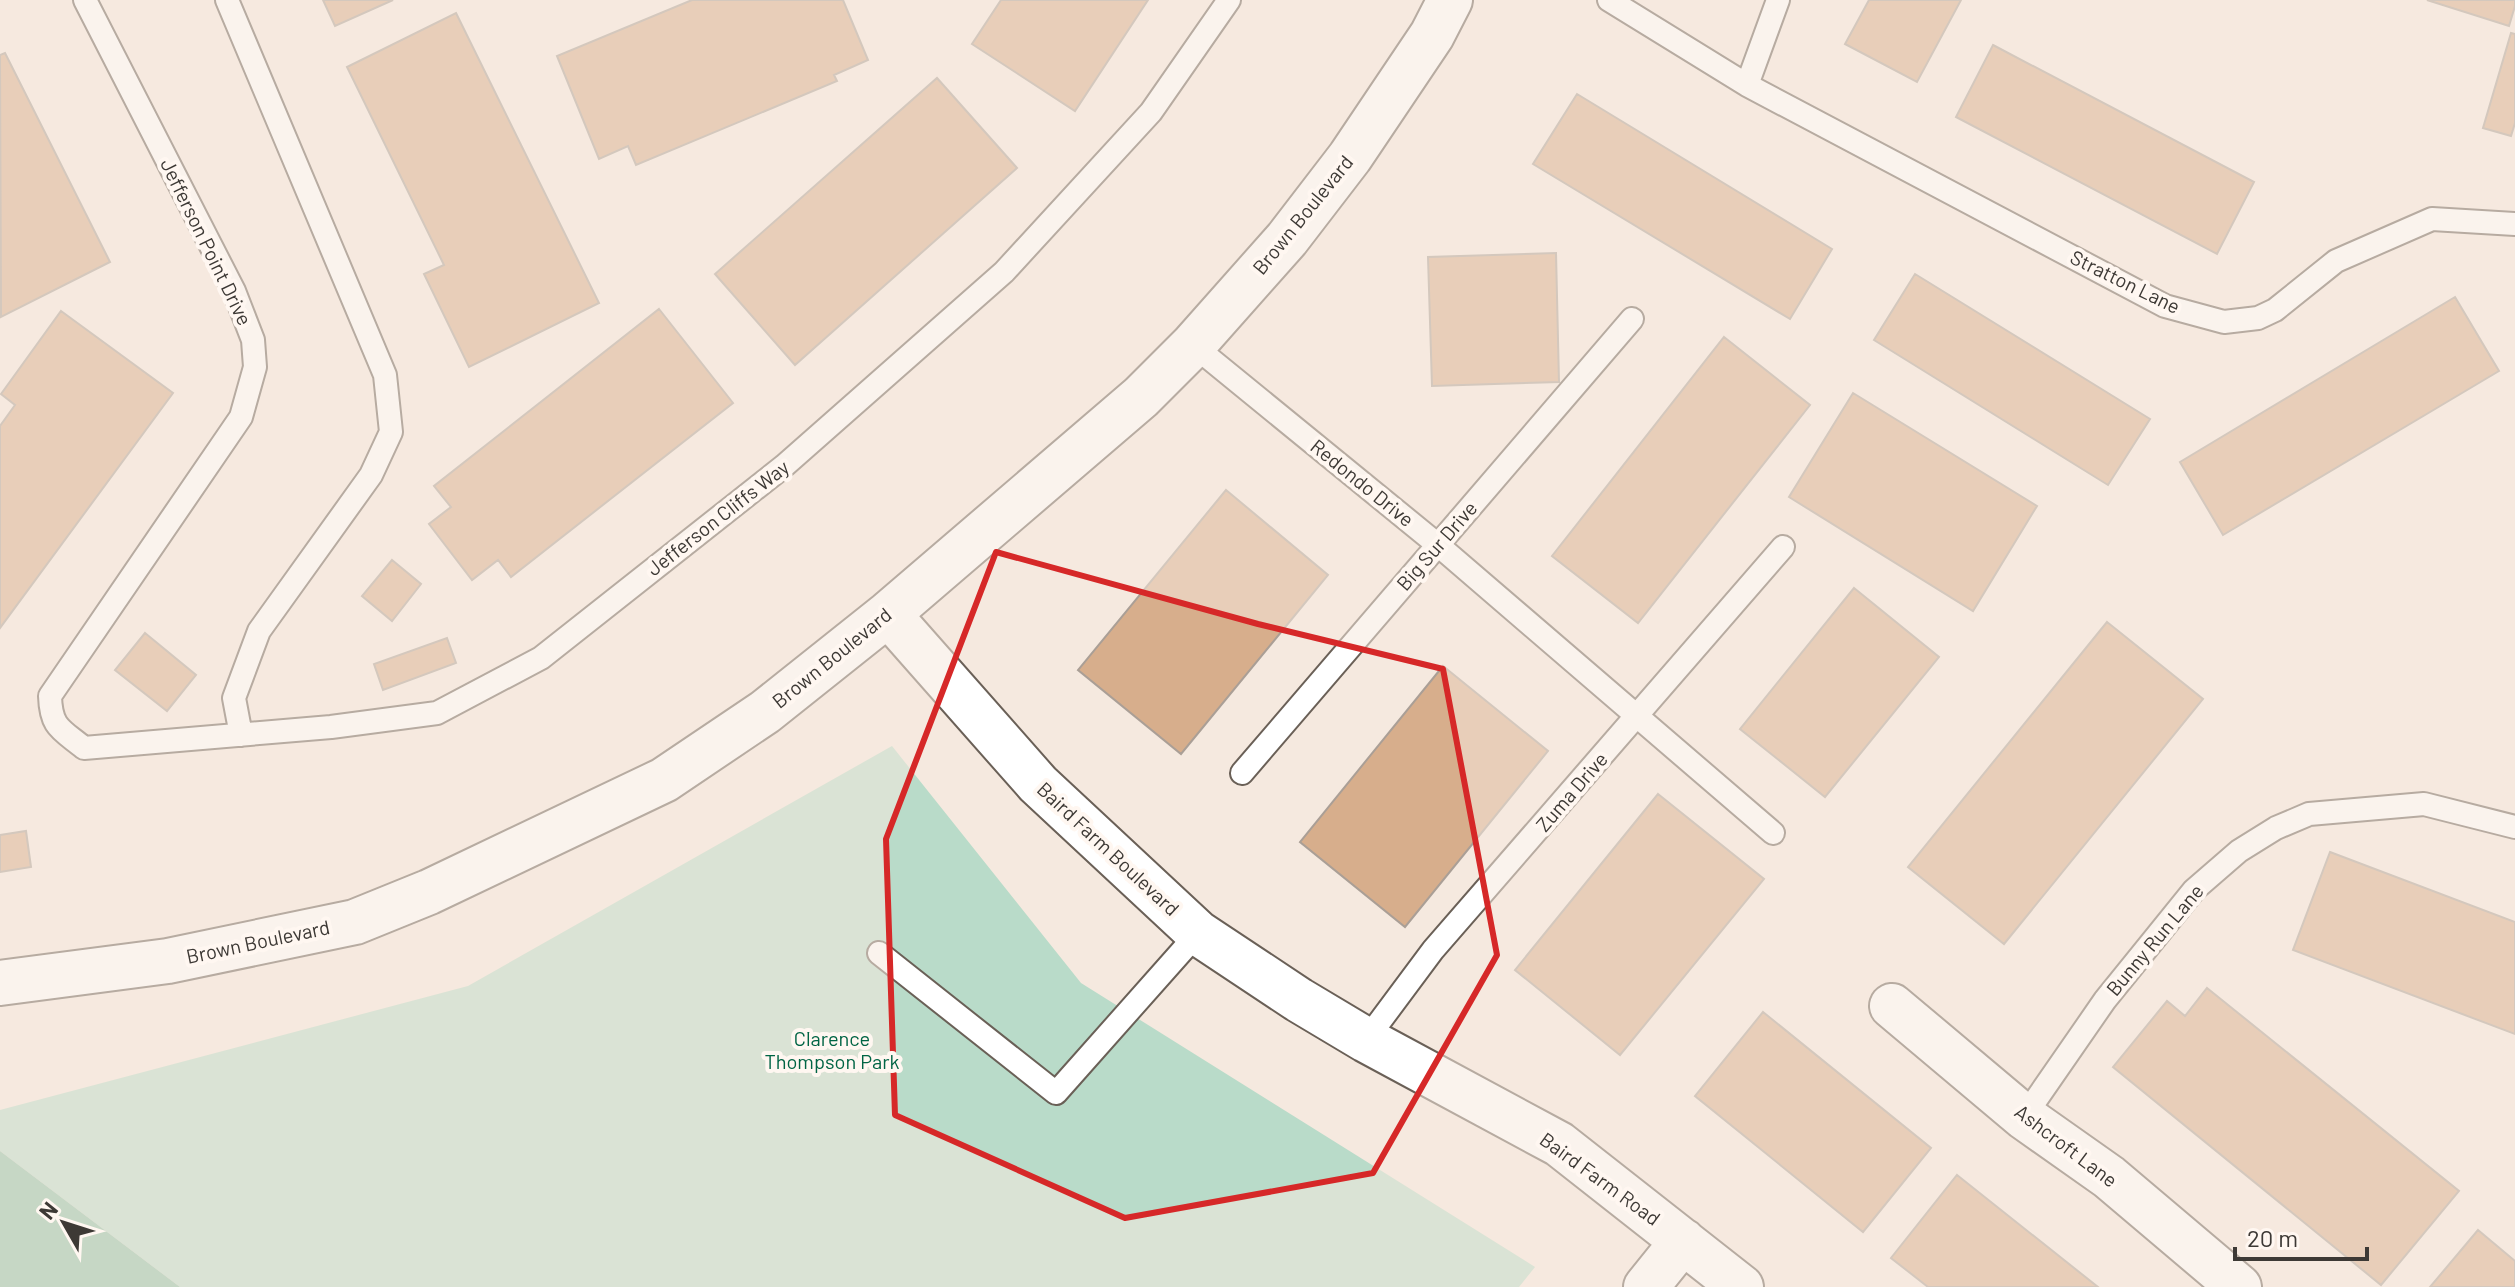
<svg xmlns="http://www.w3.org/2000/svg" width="2515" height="1287" font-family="Barlow,sans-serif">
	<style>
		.green { fill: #b9dbc9 }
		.forest { fill: #8cc0a7 }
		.building { fill: #d7ae8c; stroke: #aa9f96; stroke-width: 2 }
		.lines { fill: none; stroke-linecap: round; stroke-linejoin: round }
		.lane-casing { stroke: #6a6057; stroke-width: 26 }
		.street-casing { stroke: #6a6057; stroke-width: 48 }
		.secondary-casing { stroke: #6a6057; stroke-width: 48 }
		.lane { stroke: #fff; stroke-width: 22 }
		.street { stroke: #fff; stroke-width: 44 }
		.secondary { stroke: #fff; stroke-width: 44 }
		.marked { fill: none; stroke: #d62828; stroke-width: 6; stroke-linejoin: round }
		.labels { text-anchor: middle; stroke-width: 8; stroke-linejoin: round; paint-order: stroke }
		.street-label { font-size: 20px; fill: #3d3935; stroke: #fff7f1 }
		.park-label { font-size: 20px; fill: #006444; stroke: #fff7f1 }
	</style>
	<rect width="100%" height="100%" fill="#f5e9df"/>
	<!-- green -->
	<path class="green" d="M 892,746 L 1081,983 L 1535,1267 L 1519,1287 L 180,1287 L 0,1151 L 0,1110 L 468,986 Z"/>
	<!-- forest -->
	<path class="forest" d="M 0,1151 L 180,1287 L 0,1287 Z"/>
	<!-- building -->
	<path class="building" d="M 323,0 L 393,0 L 335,26 Z
		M 692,0 L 843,0 L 868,60 L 834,75 L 837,81 L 636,165 L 628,146 L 599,159 L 557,56 Z
		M 1001,0 L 1148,0 L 1075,111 L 972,44 Z
		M 1869,0 L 1961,0 L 1917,82 L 1845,44 Z
		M 2427,0 L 2515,0 L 2515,6 L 2509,26 Z
		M 456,13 L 599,303 L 469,367 L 424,274 L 444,265 L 347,67 Z
		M 2511,33 L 2515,34 L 2515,123 L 2511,136 L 2483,128 Z
		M 1993,45 L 2254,182 L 2217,254 L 1956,117 Z
		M 5,53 L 110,262 L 1,317 L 0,55 Z
		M 937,78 L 1017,168 L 795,365 L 715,274 Z
		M 1577,94 L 1832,249 L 1790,319 L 1533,164 Z
		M 1556,253 L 1559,382 L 1432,386 L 1428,257 Z
		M 1915,274 L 2150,419 L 2108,485 L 1874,340 Z
		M 2455,297 L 2499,371 L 2223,535 L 2180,462 Z
		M 659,309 L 733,403 L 511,577 L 498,560 L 472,580 L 429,524 L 451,507 L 434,486 Z
		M 61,311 L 173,393 L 0,628 L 0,426 L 15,405 L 1,394 Z
		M 1724,337 L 1810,405 L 1638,623 L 1552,556 Z
		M 1853,393 L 2037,506 L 1973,611 L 1789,497 Z
		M 1226,490 L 1328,575 L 1181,754 L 1078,670 Z
		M 392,560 L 421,584 L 392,621 L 362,596 Z
		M 1854,588 L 1939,657 L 1825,797 L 1740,729 Z
		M 2107,622 L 2203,699 L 2004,944 L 1908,867 Z
		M 145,633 L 196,675 L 167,711 L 115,670 Z
		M 447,638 L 456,663 L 383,690 L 374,664 Z
		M 1443,666 L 1548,751 L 1405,927 L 1300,842 Z
		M 1658,794 L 1764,879 L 1620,1055 L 1515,970 Z
		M 26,831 L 31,867 L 0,872 L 0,835 Z
		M 2330,852 L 2515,922 L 2515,1034 L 2293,950 Z
		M 2207,988 L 2459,1191 L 2381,1285 L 2113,1067 L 2167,1001 L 2185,1016 Z
		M 1763,1012 L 1931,1148 L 1863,1232 L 1695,1096 Z
		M 1957,1175 L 2098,1287 L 1928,1287 L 1891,1258 Z
		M 2478,1230 L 2515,1261 L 2515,1287 L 2430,1287 Z"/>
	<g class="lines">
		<!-- lane casing -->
		<g class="lane-casing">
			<path id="lane" d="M 85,0 L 234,291 L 253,340 L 255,367 L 241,417 L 50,696 C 51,728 61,729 84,748 L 331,727 L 437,713 L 541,658 L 784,466 L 1004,272 L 1151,112 L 1229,0
				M 227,0 L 385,375 L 391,432 L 371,475 L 259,631 L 234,698 L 241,735
				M 1609,0 L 1747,85 L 2165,306 L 2224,322 L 2258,318 L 2275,310 L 2336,261 L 2432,219 L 2515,224
				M 1747,85 L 1778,0
				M 1193,345 L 1438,545 L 1773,833
				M 1242,773 L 1632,319
				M 879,953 L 1056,1093 L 1198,933
				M 1366,1040 L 1433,950 L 1783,547
				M 2024,1117 L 2105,1000 L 2194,890 L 2239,851 L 2276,828 L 2309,814 L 2424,804 L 2515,827"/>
		</g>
		<!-- street casing -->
		<g class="street-casing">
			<path id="street" d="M 1892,1006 L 2024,1117 L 2109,1177 L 2239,1287"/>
		</g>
		<!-- secondary casing -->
		<g class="secondary-casing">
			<path id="secondary" d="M 888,614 L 1038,784 L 1198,933 L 1299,1000 L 1366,1040 L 1559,1144 L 1741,1287
				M 0,983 L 168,961 L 355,922 L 429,892 L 664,780 L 765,712 L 888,614 L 1141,397 L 1193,345 L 1287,239 L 1350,157 L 1432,35 L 1450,0
				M 1646,1287 L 1683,1241"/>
		</g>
		<!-- lane -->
		<use href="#lane" class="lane"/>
		<!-- street -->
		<use href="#street" class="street"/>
		<!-- secondary -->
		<use href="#secondary" class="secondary"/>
	</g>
	<!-- marked area -->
	<path d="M0 0H2515V1287H0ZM 996,552 L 1258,624 L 1443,669 L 1497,955 L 1373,1173 L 1125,1218 L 895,1115 L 886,839 Z" fill="#f5e9df" fill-opacity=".55" fill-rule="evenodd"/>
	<path class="marked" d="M 996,552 L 1258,624 L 1443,669 L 1497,955 L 1373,1173 L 1125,1218 L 895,1115 L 886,839 Z"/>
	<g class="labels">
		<!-- street labels -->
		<g class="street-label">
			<text transform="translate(1303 215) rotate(-51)" y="7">Brown Boulevard</text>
			<text transform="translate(206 242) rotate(64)" y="7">Jefferson Point Drive</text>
			<text transform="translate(2125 282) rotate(26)" y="7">Stratton Lane</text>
			<text transform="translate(1362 483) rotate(39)" y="7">Redondo Drive</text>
			<text transform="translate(718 518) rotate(-38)" y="7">Jefferson Cliffs Way</text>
			<text transform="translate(1437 546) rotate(-49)" y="7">Big Sur Drive</text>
			<text transform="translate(832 658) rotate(-39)" y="7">Brown Boulevard</text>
			<text transform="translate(1572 792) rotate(-49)" y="7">Zuma Drive</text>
			<text transform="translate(1108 849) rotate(43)" y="7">Baird Farm Boulevard</text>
			<text transform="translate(2155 940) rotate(-50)" y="7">Bunny Run Lane</text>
			<text transform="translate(258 942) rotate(-12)" y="7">Brown Boulevard</text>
			<text transform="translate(2066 1146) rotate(37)" y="7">Ashcroft Lane</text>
			<text transform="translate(1600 1179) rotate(36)" y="7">Baird Farm Road</text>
		</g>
		<!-- park labels -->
		<g class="park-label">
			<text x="832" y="1046">Clarence<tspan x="832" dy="23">Thompson Park</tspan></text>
		</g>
	</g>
	<!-- north arrow -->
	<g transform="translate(64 1223) rotate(309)" stroke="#fff7f1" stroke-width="6" paint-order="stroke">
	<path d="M0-6L14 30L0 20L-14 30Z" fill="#3d3935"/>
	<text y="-12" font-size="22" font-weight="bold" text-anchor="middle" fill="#3d3935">N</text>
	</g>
	<!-- scale -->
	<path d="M2235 1247v12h132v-12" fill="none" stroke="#3d3935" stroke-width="4"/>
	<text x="2247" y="1247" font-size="24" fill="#3d3935" stroke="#fff7f1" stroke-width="6" paint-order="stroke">20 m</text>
</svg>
